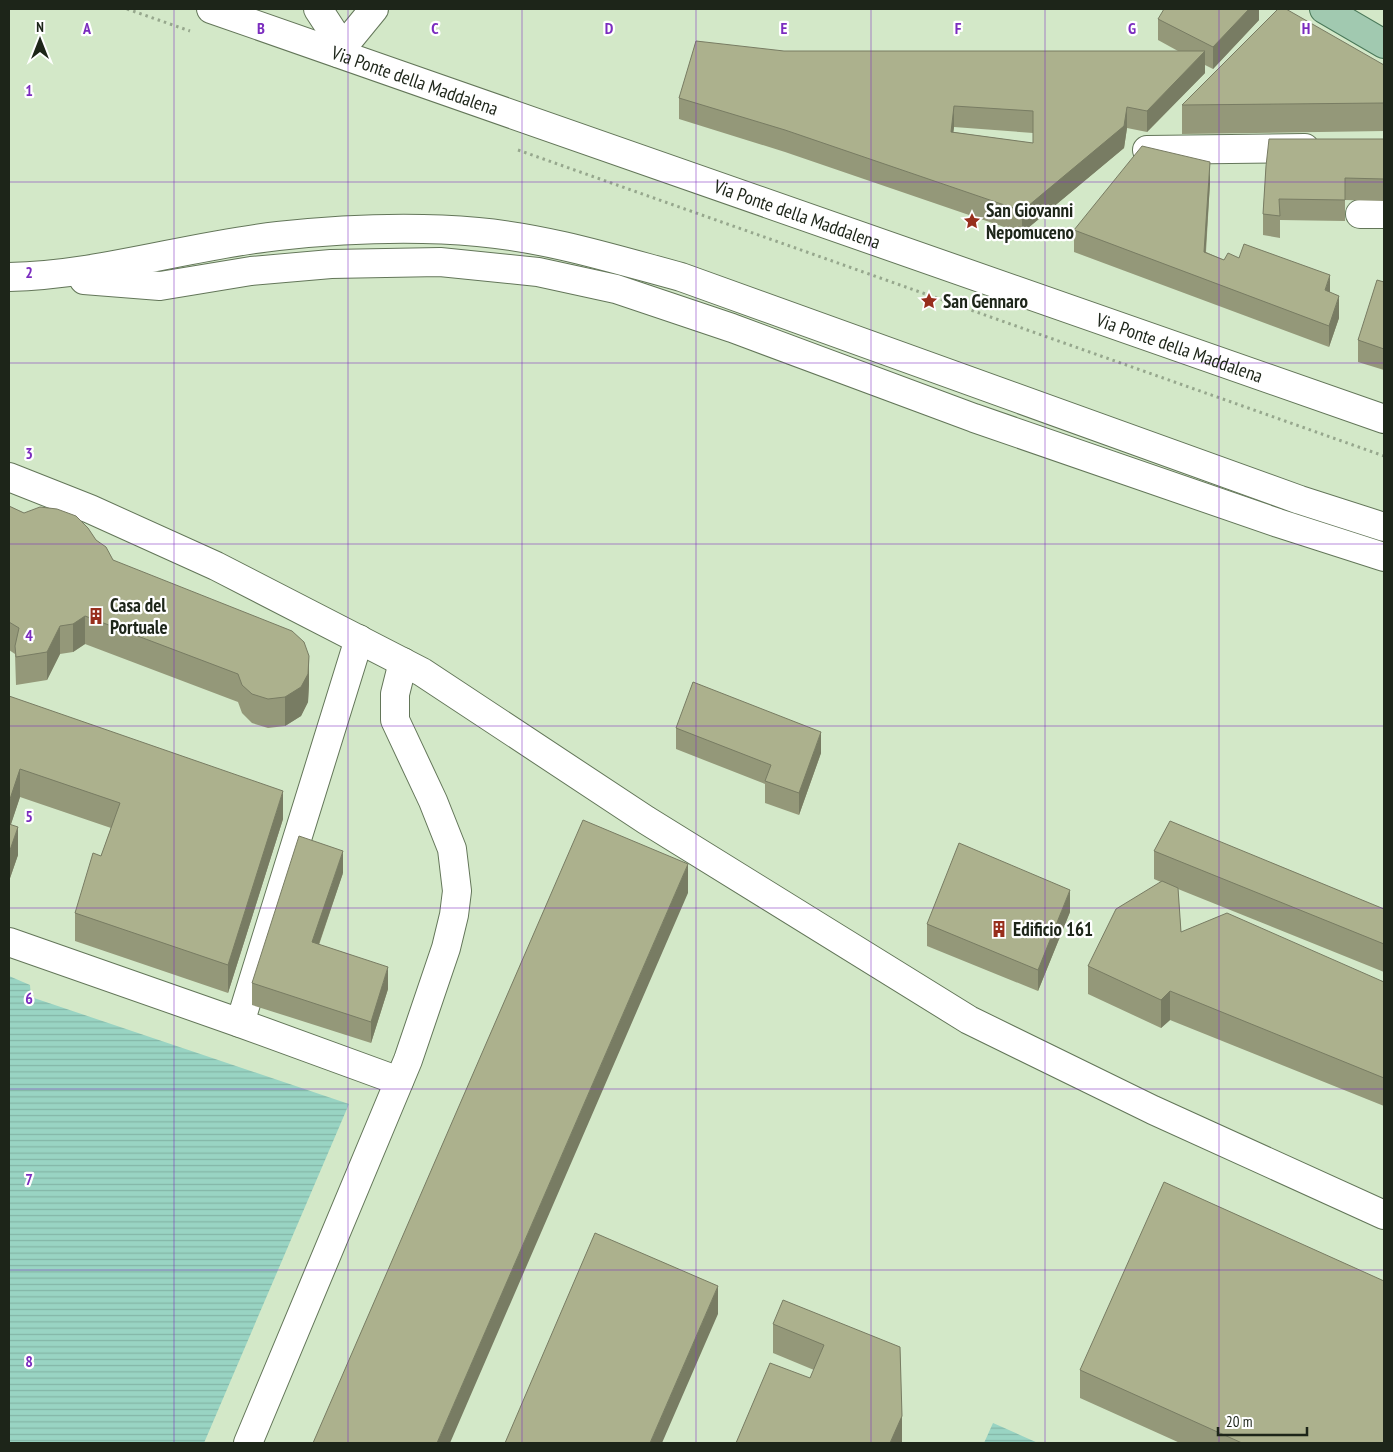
<svg xmlns="http://www.w3.org/2000/svg" width="1393" height="1452" font-family="'PT Sans Narrow',sans-serif">
	<style>
		.water { fill: url(#water-rules) }
		.lines { fill: none; stroke-linecap: round; stroke-linejoin: round }
		.minor-casing { stroke: #637659; stroke-width: 30 }
		.major-casing { stroke: #4a7859; stroke-width: 30 }
		.path { stroke: #96a78d; stroke-width: 3; stroke-dasharray: 2.5 4; stroke-linecap: butt }
		.minor { stroke: #fff; stroke-width: 28 }
		.major { stroke: #a1c9b0; stroke-width: 28 }
		.wall { fill: #949879; fill-rule: evenodd }
		.shaded-wall { fill: #787c63 }
		.building { fill: #acb18d; stroke: #787c63; fill-rule: evenodd }
		.grid { fill: none; stroke: #7b2cbf; stroke-width: 1; stroke-opacity: 0.55 }
		.labels { text-anchor: middle; stroke-width: 4.5; stroke-linejoin: round; paint-order: stroke }
		.street-label { font-size: 19px; fill: #1d2519; stroke: #fff }
		.poi-label { font-size: 19px; font-weight: bold; fill: #1d2519; stroke: #fff; text-anchor: start }
		.grid-label { font-size: 16px; text-anchor: middle; font-weight: bold; fill: #7b2cbf; stroke: #fff; stroke-width: 4.5; stroke-linejoin: round; paint-order: stroke }
	</style>
	<defs>
		<pattern id="water-rules" width="6" height="5" patternUnits="userSpaceOnUse" patternTransform="scale(1.25)"><rect width="6" height="5" fill="#99d4c3"/><path d="M0 2.5h6" fill="none" stroke="#83b6a7"/></pattern>
	</defs>
	<rect width="100%" height="100%" fill="#d3e8c8"/>
	<!-- water -->
	<path class="water" d="M 9,976 L 30,985 L 31,997 L 349,1104 L 204,1443 L 9,1443 Z
		M 993,1423 L 1038,1443 L 984,1443 Z"/>
	<g class="lines">
		<!-- minor casing -->
		<g class="minor-casing">
			<g id="minor">
				<path id="s1" d="M 211,9 L 1384,419"/>
				<path d="M 318,9 L 333,32 L 338,53"/>
				<path d="M 338,53 L 374,9"/>
				<path d="M 1147,150 L 1305,148"/>
				<path d="M 1360,214 L 1384,214"/>
				<path d="M 9,277 C 100,275 187,246 278,236 C 343,229 412,226 478,232 C 547,238 614,259 681,277 L 1300,500 L 1384,527"/>
				<path d="M 84,280 L 160,286 L 251,271 L 331,264 L 440,262 L 538,272 L 616,289 L 732,328 L 974,418 L 1278,523 L 1384,557"/>
				<path d="M 9,477 L 90,509 L 216,566 L 422,672 L 646,820 L 969,1020 L 1153,1110 L 1384,1215"/>
				<path d="M 9,942 L 240,1023 L 399,1081"/>
				<path d="M 240,1023 L 359,639"/>
				<path d="M 248,1443 L 408,1060 L 446,948 L 454,915 L 457,891 L 452,849 L 433,801 L 395,720 L 395,694 L 403,662"/>
			</g>
		</g>
		<!-- major casing -->
		<g class="major-casing">
			<path id="major" d="M 1324,9 L 1384,44"/>
		</g>
		<!-- path -->
		<path class="path" d="M 127,9 L 190,31
			M 518,150 L 1384,456"/>
		<!-- minor -->
		<use href="#minor" class="minor"/>
		<!-- major -->
		<use href="#major" class="major"/>
	</g>
	<!-- wall -->
	<path class="wall" d="M 1259,9 L 1259,20 L 1213,69 L 1205,65 L 1205,73 L 1147,132 L 1127,128 L 1124,148 L 1022,233 L 785,152 L 679,119 L 679,98 L 784,51 L 1178,51 L 1158,40 L 1158,19 ZM 954,127 L 1033,133 L 1033,143 L 953,132 Z
		M 1384,65 L 1384,131 L 1182,134 L 1182,105 Z
		M 1384,139 L 1384,201 L 1345,200 L 1345,221 L 1280,220 L 1280,238 L 1263,235 L 1263,214 L 1266,166 Z
		M 1210,183 L 1206,252 L 1224,260 L 1239,258 L 1330,293 L 1339,318 L 1329,347 L 1074,252 L 1074,230 Z
		M 1384,282 L 1384,370 L 1358,362 L 1358,340 Z
		M 9,506 L 24,513 L 96,540 L 113,560 L 309,684 L 308,702 L 301,716 L 285,726 L 268,728 L 252,723 L 242,713 L 238,702 L 85,644 L 73,652 L 60,654 L 47,680 L 16,685 L 15,654 L 9,650 Z
		M 9,696 L 283,819 L 228,993 L 75,941 L 75,913 L 101,856 L 111,828 L 20,797 L 11,824 L 18,855 L 9,881 Z
		M 676,728 L 821,753 L 799,815 L 765,803 L 765,784 L 676,749 Z
		M 1154,851 L 1384,909 L 1384,972 L 1178,889 L 1181,932 L 1384,982 L 1384,1106 L 1170,1020 L 1161,1028 L 1088,994 L 1088,966 L 1161,882 L 1154,879 Z
		M 343,873 L 319,945 L 388,989 L 371,1043 L 252,1005 L 252,983 Z
		M 1070,912 L 1038,991 L 927,946 L 927,924 Z
		M 773,1324 L 900,1347 L 902,1443 L 810,1378 L 814,1370 L 773,1353 Z
		M 1080,1370 L 1384,1443 L 1180,1443 L 1080,1398 Z"/>
	<!-- shaded-wall -->
	<path class="shaded-wall" d="M 9,9 L 10,9 L 10,22 L 9,26 Z
		M 1249,9 L 1259,9 L 1259,20 L 1213,69 L 1213,47 Z
		M 1205,51 L 1205,73 L 1147,132 L 1147,111 Z
		M 954,106 L 954,127 L 951,154 L 951,132 Z
		M 1127,107 L 1127,128 L 1124,148 L 1022,233 L 1022,211 Z
		M 1210,162 L 1210,183 L 1204,274 L 1204,252 Z
		M 1330,275 L 1330,296 L 1325,290 Z
		M 1339,296 L 1339,318 L 1329,347 L 1329,326 Z
		M 85,616 L 85,644 L 73,652 L 73,624 Z
		M 60,626 L 60,654 L 47,680 L 47,652 Z
		M 309,656 L 309,684 L 308,702 L 301,716 L 285,726 L 285,697 Z
		M 821,732 L 821,753 L 799,815 L 799,793 Z
		M 20,769 L 20,797 L 9,830 L 9,802 Z
		M 283,791 L 283,819 L 228,993 L 228,965 Z
		M 18,827 L 18,855 L 9,881 L 9,853 Z
		M 343,851 L 343,873 L 312,964 L 312,942 Z
		M 688,864 L 688,893 L 450,1443 L 437,1443 Z
		M 1070,890 L 1070,912 L 1038,991 L 1038,970 Z
		M 388,967 L 388,989 L 371,1043 L 371,1022 Z
		M 1170,991 L 1170,1020 L 1161,1028 L 1161,1000 Z
		M 718,1286 L 718,1314 L 662,1443 L 650,1443 Z
		M 902,1416 L 902,1443 L 890,1443 Z"/>
	<!-- building -->
	<path class="building" d="M 1164,9 L 1249,9 L 1213,47 L 1158,19 Z
		M 1278,9 L 1286,9 L 1384,65 L 1384,103 L 1182,105 Z
		M 696,41 L 784,51 L 1205,51 L 1147,111 L 1127,107 L 1124,126 L 1022,211 L 785,130 L 679,98 ZM 954,106 L 1033,111 L 1033,143 L 951,132 Z
		M 1269,139 L 1384,139 L 1384,179 L 1345,178 L 1345,200 L 1279,199 L 1280,216 L 1263,214 L 1266,166 Z
		M 1142,146 L 1210,162 L 1204,252 L 1224,260 L 1228,253 L 1239,258 L 1244,244 L 1330,275 L 1325,290 L 1339,296 L 1329,326 L 1074,230 Z
		M 1377,280 L 1384,282 L 1384,349 L 1358,340 Z
		M 9,506 L 24,513 L 40,507 L 57,509 L 76,516 L 88,528 L 96,540 L 106,547 L 113,560 L 292,631 L 304,642 L 309,656 L 308,674 L 301,687 L 285,697 L 268,699 L 252,694 L 242,685 L 238,674 L 85,616 L 73,624 L 60,626 L 47,652 L 16,657 L 15,646 L 19,628 L 9,622 Z
		M 693,682 L 821,732 L 799,793 L 765,781 L 771,765 L 676,728 Z
		M 9,696 L 283,791 L 228,965 L 75,913 L 93,853 L 101,856 L 120,803 L 20,769 L 9,802 Z
		M 583,820 L 688,864 L 437,1443 L 313,1443 Z
		M 1170,821 L 1384,909 L 1384,944 L 1154,851 Z
		M 9,824 L 18,827 L 9,853 Z
		M 299,836 L 343,851 L 312,942 L 388,967 L 371,1022 L 252,983 Z
		M 959,843 L 1070,890 L 1038,970 L 927,924 Z
		M 1162,881 L 1178,888 L 1181,932 L 1227,913 L 1384,982 L 1384,1078 L 1170,991 L 1161,1000 L 1088,966 L 1116,909 Z
		M 1164,1182 L 1384,1281 L 1384,1443 L 1242,1443 L 1080,1370 Z
		M 595,1233 L 718,1286 L 650,1443 L 505,1443 Z
		M 783,1300 L 900,1347 L 902,1416 L 890,1443 L 736,1443 L 770,1363 L 810,1378 L 824,1345 L 773,1324 Z"/>
	<!-- grid -->
	<path class="grid" d="M 174,9 L 174,1443M 348,9 L 348,1443M 522,9 L 522,1443M 696,9 L 696,1443M 871,9 L 871,1443M 1045,9 L 1045,1443M 1219,9 L 1219,1443M 9,182 L 1384,182M 9,363 L 1384,363M 9,544 L 1384,544M 9,726 L 1384,726M 9,908 L 1384,908M 9,1089 L 1384,1089M 9,1270 L 1384,1270"/>
	<!-- icons -->
	<defs>
		<g id="sight-bare" transform="scale(1.35)"><path d="M0-6L1.8-2.2L6-1.7L2.9 1.2L3.7 5.4L0 3.3L-3.7 5.4L-2.9 1.2L-6-1.7L-1.8-2.2Z" fill="#972e1c" stroke="#fff" stroke-width="2.5" paint-order="stroke"/></g>
		<g id="building-bare" transform="scale(1.35)"><path d="M-4-6H4V6H1V3H-1V6H-4ZM-2.5-4.3h1.7v1.8h-1.7ZM.8-4.3h1.7v1.8H.8ZM-2.5-1h1.7V.8h-1.7ZM.8-1h1.7V.8H.8Z" fill="#972e1c" stroke="#fff" stroke-width="2.5" paint-order="stroke"/></g>
	</defs>
	<g fill-rule="evenodd">
		<use href="#sight-bare" x="972" y="221"/>
		<use href="#sight-bare" x="929" y="301"/>
		<use href="#building-bare" x="96" y="616"/>
		<use href="#building-bare" x="999" y="929"/>
	</g>
	<g class="labels">
		<!-- street labels -->
		<g class="street-label">
			<text dy="7" stroke="none"><textPath href="#s1" startOffset="216">Via Ponte della Maddalena</textPath></text>
			<text dy="7" stroke="none"><textPath href="#s1" startOffset="621">Via Ponte della Maddalena</textPath></text>
			<text dy="7" stroke="none"><textPath href="#s1" startOffset="1026">Via Ponte della Maddalena</textPath></text>
		</g>
		<!-- poi labels -->
		<g class="poi-label">
			<text x="986" y="217">San Giovanni<tspan x="986" dy="22">Nepomuceno</tspan></text>
			<text x="943" y="308">San Gennaro</text>
			<text x="110" y="612">Casa del<tspan x="110" dy="22">Portuale</tspan></text>
			<text x="1013" y="936">Edificio 161</text>
		</g>
	</g>
	<g class="grid-label">
		<text x="87" y="34">A</text>
		<text x="261" y="34">B</text>
		<text x="435" y="34">C</text>
		<text x="609" y="34">D</text>
		<text x="784" y="34">E</text>
		<text x="958" y="34">F</text>
		<text x="1132" y="34">G</text>
		<text x="1306" y="34">H</text>
		<text x="29" y="96">1</text>
		<text x="29" y="278">2</text>
		<text x="29" y="459">3</text>
		<text x="29" y="641">4</text>
		<text x="29" y="822">5</text>
		<text x="29" y="1004">6</text>
		<text x="29" y="1185">7</text>
		<text x="29" y="1367">8</text>
	</g>
	<!-- border -->
	<rect width="1393" height="1452" fill="none" stroke="#1d2519" stroke-width="20"/>
	<!-- north arrow -->
	<g transform="translate(40 40)" stroke="#ffffff" stroke-width="4" paint-order="stroke">
	<path d="M0-4L9 19L0 12L-9 19Z" fill="#1d2519"/>
	<text y="-8" font-size="14" font-weight="bold" text-anchor="middle" fill="#1d2519">N</text>
	</g>
	<!-- scale -->
	<path d="M1218 1427v8h89v-8" fill="none" stroke="#1d2519" stroke-width="2.5"/>
	<text x="1226" y="1427" font-size="15" fill="#1d2519" stroke="#ffffff" stroke-width="4" paint-order="stroke">20 m</text>
</svg>
